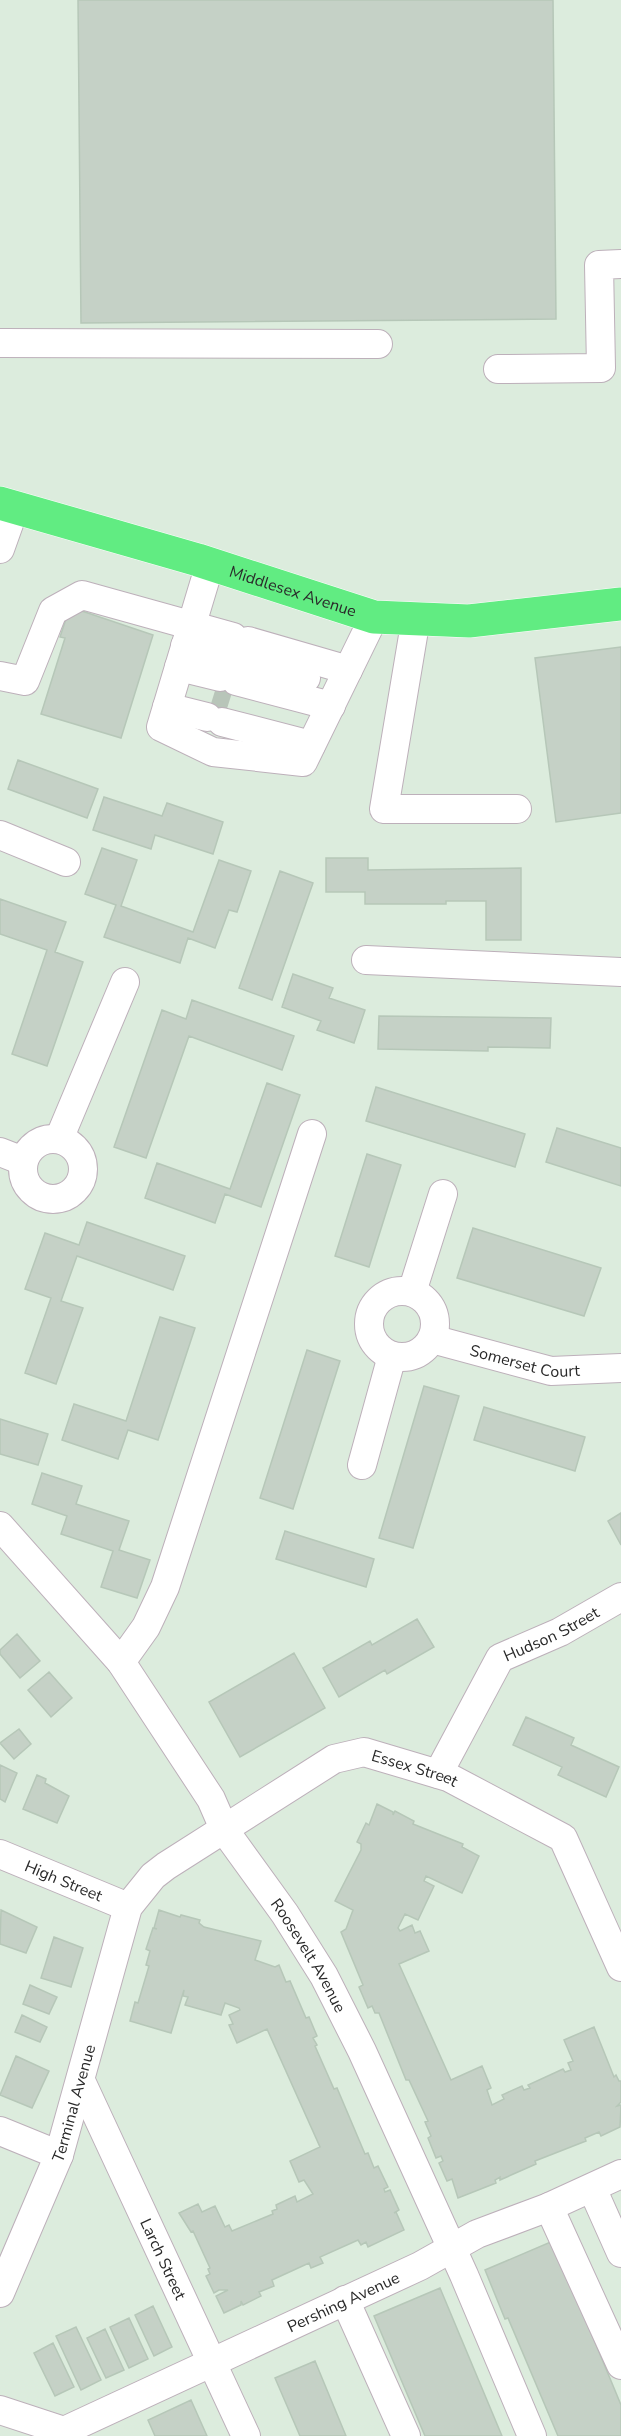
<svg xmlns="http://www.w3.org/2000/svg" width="621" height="2436" font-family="'Nunito Sans',sans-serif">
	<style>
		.building { fill: #c5d1c6; stroke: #b6c7b8; stroke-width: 1.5 }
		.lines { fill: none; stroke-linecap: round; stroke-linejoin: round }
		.minor-tunnel { stroke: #b8c5b9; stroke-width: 28; stroke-dasharray: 28 14; stroke-linecap: butt }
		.minor-casing { stroke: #bdb0ba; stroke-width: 30 }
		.major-casing { stroke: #fff; stroke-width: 34 }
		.minor { stroke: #fff; stroke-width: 28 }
		.major { stroke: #61ec82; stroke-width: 33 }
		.labels { text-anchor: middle; stroke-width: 4.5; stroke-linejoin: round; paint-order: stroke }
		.street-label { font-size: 16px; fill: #2a2a2a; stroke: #fff }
	</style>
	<rect width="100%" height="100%" fill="#dcecdd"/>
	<!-- building -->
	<path class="building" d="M 78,0 L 553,0 L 556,319 L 81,323 Z
		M 70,607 L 153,635 L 121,738 L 41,714 L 65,638 L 60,637 Z
		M 621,647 L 621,813 L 556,822 L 535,658 Z
		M 18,760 L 98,789 L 87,818 L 8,789 Z
		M 104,797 L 162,816 L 167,803 L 223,822 L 213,854 L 155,835 L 151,849 L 93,830 Z
		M 102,848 L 137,860 L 121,906 L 193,932 L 219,860 L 251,871 L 237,912 L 229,910 L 215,948 L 188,938 L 180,963 L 104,937 L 116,905 L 85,894 Z
		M 326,858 L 368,858 L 368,870 L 521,868 L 521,940 L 486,940 L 486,901 L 446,901 L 446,904 L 365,904 L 365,892 L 326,892 Z
		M 280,871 L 313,883 L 272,1000 L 239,988 Z
		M 0,899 L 66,922 L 55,952 L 83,962 L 47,1066 L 12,1054 L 47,950 L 0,934 Z
		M 293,974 L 333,988 L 329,998 L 365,1010 L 354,1043 L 317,1030 L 321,1021 L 282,1007 Z
		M 192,1000 L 294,1036 L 282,1070 L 189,1036 L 146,1158 L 114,1147 L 162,1010 L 186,1019 Z
		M 379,1016 L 551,1018 L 550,1048 L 488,1047 L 488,1051 L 378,1049 Z
		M 267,1083 L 300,1095 L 261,1207 L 225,1194 L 215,1223 L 145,1198 L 157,1163 L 230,1189 Z
		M 376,1087 L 525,1134 L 515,1167 L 366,1121 Z
		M 557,1128 L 621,1148 L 621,1186 L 546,1162 Z
		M 367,1154 L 401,1165 L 369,1267 L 335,1256 Z
		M 87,1222 L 185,1256 L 173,1290 L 77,1256 L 61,1301 L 83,1308 L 56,1384 L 25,1373 L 51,1298 L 25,1289 L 45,1233 L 79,1245 Z
		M 473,1228 L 601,1268 L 584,1316 L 457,1278 Z
		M 160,1317 L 195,1328 L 158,1440 L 128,1430 L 118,1459 L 62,1440 L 74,1404 L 126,1421 Z
		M 307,1350 L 340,1361 L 293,1509 L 260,1498 Z
		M 424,1386 L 459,1396 L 413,1548 L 379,1538 Z
		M 484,1407 L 585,1437 L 575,1471 L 474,1440 Z
		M 0,1419 L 48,1434 L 38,1465 L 0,1454 Z
		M 42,1473 L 82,1486 L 76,1504 L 129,1521 L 119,1550 L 150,1560 L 137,1598 L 101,1587 L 113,1551 L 61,1534 L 67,1516 L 32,1504 Z
		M 621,1513 L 621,1545 L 608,1521 Z
		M 285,1531 L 374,1559 L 366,1587 L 276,1559 Z
		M 417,1619 L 434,1647 L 387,1674 L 385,1670 L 339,1697 L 323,1668 L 370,1641 L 372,1645 Z
		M 17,1634 L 40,1661 L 20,1678 L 0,1654 L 0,1650 Z
		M 294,1653 L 325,1708 L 240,1757 L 209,1702 Z
		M 49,1672 L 72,1698 L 51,1717 L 28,1690 Z
		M 526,1717 L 574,1738 L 571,1745 L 619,1767 L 606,1797 L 558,1775 L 562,1767 L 513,1745 Z
		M 19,1729 L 31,1744 L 14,1759 L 0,1743 Z
		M 0,1765 L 17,1773 L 5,1802 L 0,1799 Z
		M 37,1775 L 46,1779 L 45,1783 L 69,1796 L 57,1823 L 23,1809 Z
		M 377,1804 L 393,1812 L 393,1815 L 395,1811 L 414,1821 L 413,1824 L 463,1844 L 462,1847 L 479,1856 L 462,1893 L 426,1876 L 424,1881 L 434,1886 L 418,1920 L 405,1914 L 398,1928 L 400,1931 L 412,1925 L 415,1933 L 420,1931 L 429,1951 L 399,1964 L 451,2080 L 482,2066 L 491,2088 L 487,2090 L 492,2105 L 504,2099 L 502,2095 L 522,2086 L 524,2090 L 530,2088 L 528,2085 L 563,2069 L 565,2072 L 571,2070 L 568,2063 L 573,2061 L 564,2040 L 594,2027 L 614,2077 L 616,2075 L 619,2081 L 621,2081 L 621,2102 L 617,2106 L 621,2105 L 620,2127 L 601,2136 L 599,2132 L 585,2138 L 586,2141 L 535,2161 L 536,2164 L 500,2180 L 500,2177 L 495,2180 L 496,2183 L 458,2198 L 452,2179 L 447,2181 L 439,2163 L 443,2161 L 441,2156 L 436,2158 L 428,2138 L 431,2136 L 425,2122 L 428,2121 L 409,2080 L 406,2080 L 379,2013 L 375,2013 L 372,2006 L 368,2008 L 359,1987 L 363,1985 L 341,1932 L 346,1929 L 353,1910 L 335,1901 L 361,1850 L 361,1844 L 357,1842 L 366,1823 L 369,1825 Z
		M 1,1910 L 37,1927 L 26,1953 L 0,1944 Z
		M 159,1910 L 180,1917 L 181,1915 L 200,1920 L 199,1923 L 204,1927 L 261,1941 L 255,1960 L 275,1967 L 279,1965 L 286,1982 L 290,1981 L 306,2018 L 309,2017 L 317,2036 L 313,2038 L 317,2045 L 315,2046 L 334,2089 L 337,2088 L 365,2154 L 368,2153 L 374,2168 L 378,2166 L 388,2187 L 384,2189 L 385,2192 L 390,2190 L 399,2210 L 394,2213 L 396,2212 L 404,2230 L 368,2247 L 366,2242 L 361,2245 L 358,2240 L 320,2257 L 323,2263 L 311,2268 L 309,2263 L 272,2280 L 274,2286 L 259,2292 L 261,2296 L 243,2305 L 241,2301 L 241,2305 L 224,2313 L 216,2296 L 228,2290 L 219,2290 L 214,2293 L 206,2276 L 210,2274 L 208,2269 L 210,2268 L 193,2231 L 191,2232 L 179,2213 L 198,2204 L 202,2212 L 215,2206 L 225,2227 L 229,2225 L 232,2231 L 273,2214 L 272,2211 L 277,2209 L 276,2205 L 295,2196 L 297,2202 L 313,2194 L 304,2180 L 299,2182 L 290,2161 L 320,2147 L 267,2029 L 237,2043 L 229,2025 L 233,2024 L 229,2015 L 240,2010 L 239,2008 L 225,2003 L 221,2015 L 185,2005 L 188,1997 L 183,1996 L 184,1990 L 171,2033 L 130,2021 L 135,2002 L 138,2003 L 149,1966 L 146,1965 L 150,1951 L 146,1949 L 153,1928 L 157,1929 L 154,1928 Z
		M 54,1937 L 83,1948 L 71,1987 L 41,1978 Z
		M 30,1985 L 57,1997 L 49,2014 L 23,2004 Z
		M 22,2015 L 47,2027 L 40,2042 L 15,2032 Z
		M 16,2056 L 49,2071 L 32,2108 L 0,2095 Z
		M 553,2241 L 621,2405 L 621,2436 L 558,2436 L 508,2318 L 505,2319 L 485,2270 Z
		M 440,2288 L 502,2436 L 425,2436 L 374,2316 Z
		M 153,2306 L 172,2347 L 154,2356 L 135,2315 Z
		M 129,2318 L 148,2359 L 129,2368 L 110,2327 Z
		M 76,2327 L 101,2380 L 81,2390 L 56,2336 Z
		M 105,2329 L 124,2370 L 106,2378 L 87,2338 Z
		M 53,2343 L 74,2387 L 55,2396 L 34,2353 Z
		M 315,2361 L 346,2436 L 300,2436 L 275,2378 Z
		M 191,2400 L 207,2436 L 155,2436 L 148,2420 Z"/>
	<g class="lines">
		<!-- minor-tunnel -->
		<path class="minor-tunnel" d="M 214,694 L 230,699"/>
		<!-- minor casing -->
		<g class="minor-casing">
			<g id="minor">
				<path d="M 0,343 L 378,344"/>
				<path d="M 498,369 L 601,368 L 599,265 L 621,264"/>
				<path d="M 0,549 L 15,507"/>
				<path d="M 210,564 L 161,727 L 213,752 L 303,762 L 374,617"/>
				<path d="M 416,618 L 384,809 L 517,809"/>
				<path d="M 248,641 L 348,670"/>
				<path d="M 185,646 L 226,657"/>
				<path d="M 240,661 L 306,678"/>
				<path d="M 179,667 L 220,677"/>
				<path d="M 0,676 L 25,681 L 53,611 L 82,595 L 233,637"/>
				<path d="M 236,681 L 331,706"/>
				<path d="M 167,707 L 207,717"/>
				<path d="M 222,722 L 311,745"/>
				<path d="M 0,835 L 66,862"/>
				<path d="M 366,960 L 621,972"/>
				<circle cx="53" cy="1169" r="30"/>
				<path d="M 59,1139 L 125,982"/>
				<path d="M 0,1152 L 23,1161"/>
				<circle cx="402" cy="1324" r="33"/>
				<path d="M 412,1292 L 443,1194"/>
				<path id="s1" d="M 432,1339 L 551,1371 L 621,1368"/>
				<path d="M 362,1465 L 392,1356"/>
				<path id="s2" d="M 0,1526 L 121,1662 L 211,1799 L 225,1831 L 285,1914 L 324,1976 L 362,2051 L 464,2275 L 532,2436"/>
				<path d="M 121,1662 L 146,1627 L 165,1587 L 312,1134"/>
				<path id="s3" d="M 438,1774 L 500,1658 L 560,1632 L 621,1597"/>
				<path id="s4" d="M 0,1854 L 128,1907"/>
				<path id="s5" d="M 81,2081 L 246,2436"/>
				<path d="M 0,2131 L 59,2155"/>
				<path d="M 592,2188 L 621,2253"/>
				<path d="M 549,2207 L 621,2365"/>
				<path id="s6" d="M 0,2293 L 59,2155 L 128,1907 L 153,1876 L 166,1866 L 334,1759 L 364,1752 L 448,1777 L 563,1838 L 621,1967"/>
				<path d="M 345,2300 L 406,2436"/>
				<path id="s7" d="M 0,2410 L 64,2431 L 420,2266 L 477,2234 L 549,2207 L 621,2174"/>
			</g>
		</g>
		<!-- major casing -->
		<g class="major-casing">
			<g id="major">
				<path id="s8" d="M 0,503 L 198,560 L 374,617 L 469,621 L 621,604"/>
			</g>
		</g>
		<!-- minor -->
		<use href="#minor" class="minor"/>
		<!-- major -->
		<use href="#major" class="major"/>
	</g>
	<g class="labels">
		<!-- street labels -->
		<g class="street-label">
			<text dy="6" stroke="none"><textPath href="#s8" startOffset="306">Middlesex Avenue</textPath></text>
			<text dy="6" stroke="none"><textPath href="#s1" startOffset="96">Somerset Court</textPath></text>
			<text dy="6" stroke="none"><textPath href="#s3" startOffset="188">Hudson Street</textPath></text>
			<text dy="6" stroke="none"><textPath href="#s6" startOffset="747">Essex Street</textPath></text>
			<text dy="6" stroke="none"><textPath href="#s4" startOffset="69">High Street</textPath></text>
			<text dy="6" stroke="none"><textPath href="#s2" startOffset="531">Roosevelt Avenue</textPath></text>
			<text dy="6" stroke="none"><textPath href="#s6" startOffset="204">Terminal Avenue</textPath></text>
			<text dy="6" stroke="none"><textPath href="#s5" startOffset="196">Larch Street</textPath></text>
			<text dy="6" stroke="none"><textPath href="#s7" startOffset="375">Pershing Avenue</textPath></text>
		</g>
	</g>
</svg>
